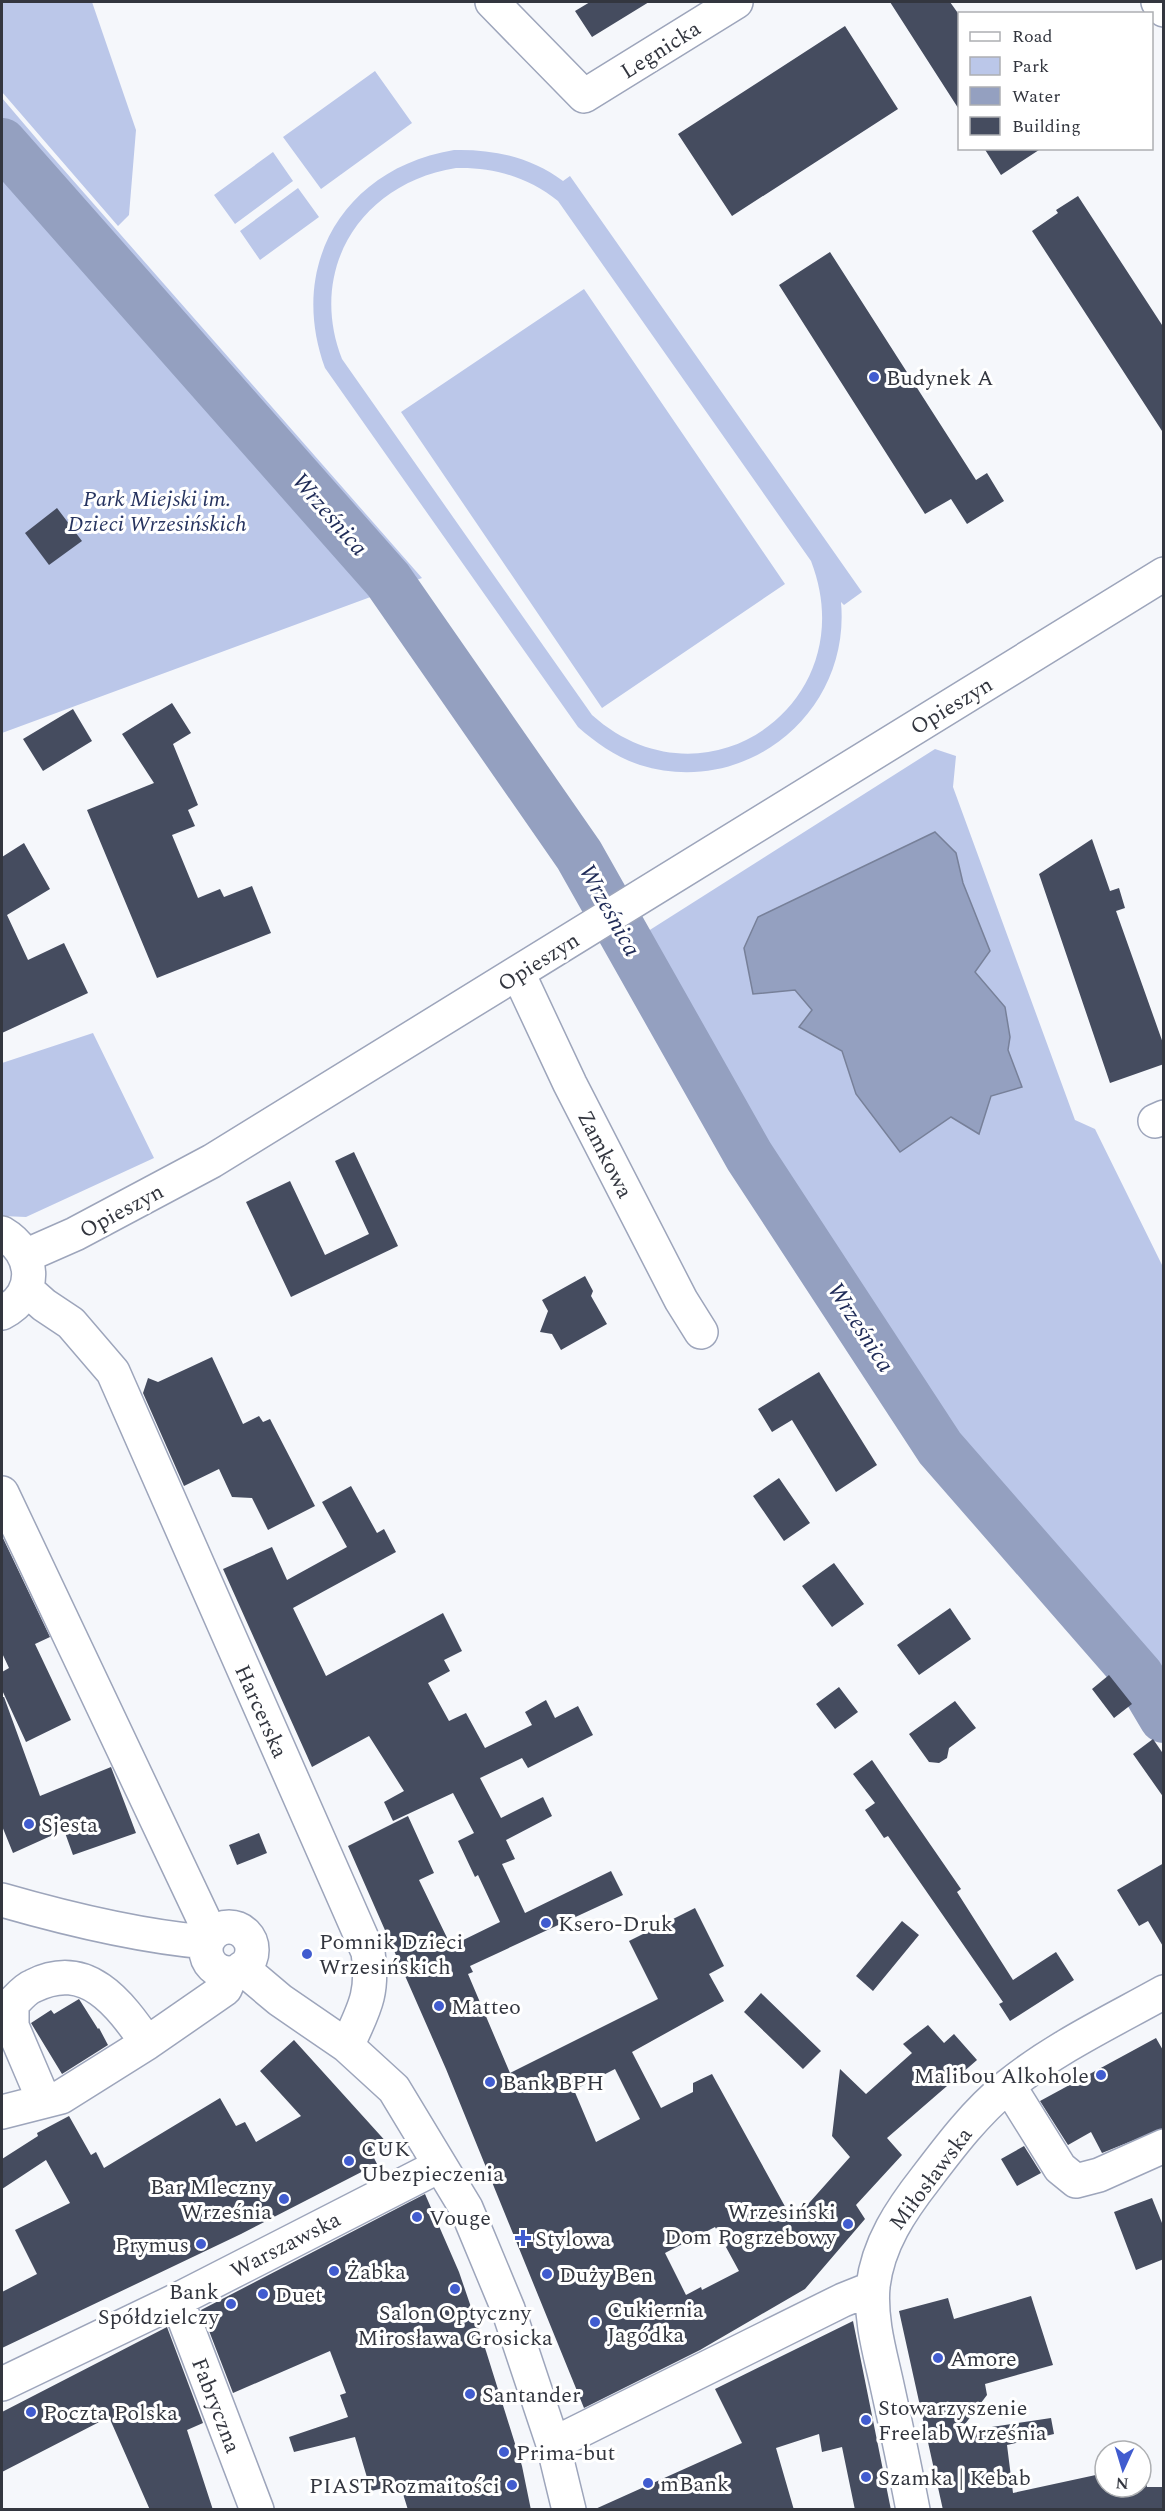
<svg xmlns="http://www.w3.org/2000/svg" width="1165" height="2511" font-family="Spectral,serif">
	<style>
		.green { fill: #bbc7e9; fill-rule: evenodd }
		.water { fill: #94a0c0; stroke: #778099; stroke-width: 1.5 }
		.lines { fill: none; stroke-linecap: round; stroke-linejoin: round }
		.river { stroke: #94a0c0; stroke-width: 50 }
		.building { fill: #454c5f; fill-rule: evenodd }
		.minor-casing { stroke: #9da5bb; stroke-width: 36 }
		.minor { stroke: #fff; stroke-width: 33 }
		.poi-dot { fill: #415ccf; stroke: #fff; stroke-width: 2 }
		.labels { text-anchor: middle; stroke-width: 6; stroke-linejoin: round; paint-order: stroke }
		.street-label { font-size: 22px; fill: #33363f; stroke: #fff }
		.poi-label { font-size: 22px; fill: #33363f; stroke: #fff; text-anchor: start }
		.park-label { font-size: 22px; font-style: italic; fill: #273460; stroke: #fff }
		.water-label { font-size: 24px; font-style: italic; fill: #1f2b57; stroke: #fff }
	</style>
	<rect width="100%" height="100%" fill="#f5f7fb"/>
	<!-- green -->
	<path class="green" d="M 2,2 L 92,2 L 136,130 L 129,215 L 118,226 L 2,92 Z
		M 375,71 L 412,123 L 321,189 L 283,137 Z
		M 2,98 L 42,145 L 422,578 L 2,733 Z
		M 454,150 C 493,149 531,157 563,181 L 570,176 L 862,592 L 844,605 L 841,602 C 851,713 746,798 640,765 C 616,757 596,743 578,727 L 325,368 C 287,264 345,168 454,150 ZM 456,168 C 494,167 528,177 558,201 L 811,561 C 866,703 705,816 592,715 L 342,359 C 307,269 361,183 456,168 Z
		M 273,152 L 293,181 L 235,224 L 214,195 Z
		M 298,188 L 319,217 L 260,260 L 240,231 Z
		M 584,289 L 785,584 L 602,708 L 401,412 Z
		M 935,749 L 956,756 L 953,787 L 1075,1120 L 1095,1129 L 1163,1267 L 1163,1694 L 1150,1670 L 952,1442 L 634,940 Z
		M 93,1033 L 154,1158 L 26,1217 L 2,1216 L 2,1063 Z"/>
	<!-- water -->
	<path class="water" d="M 935,832 L 956,853 L 963,883 L 990,951 L 975,972 L 1005,1007 L 1010,1037 L 1008,1050 L 1022,1087 L 991,1096 L 979,1134 L 951,1117 L 900,1152 L 856,1094 L 842,1051 L 799,1027 L 812,1010 L 795,990 L 753,994 L 744,948 L 758,917 Z"/>
	<g class="lines">
		<!-- river -->
		<path class="river" d="M 2,143 L 388,580 L 579,855 L 749,1156 L 940,1448 L 1139,1676 L 1164,1718"/>
	</g>
	<!-- building -->
	<path class="building" d="M 590,2 L 649,2 L 592,37 L 575,11 Z
		M 890,2 L 950,2 L 960,16 L 960,111 Z
		M 845,26 L 898,109 L 732,216 L 678,134 Z
		M 984,148 L 1042,148 L 1001,175 Z
		M 1078,196 L 1164,328 L 1164,434 L 1032,231 L 1058,213 L 1056,210 Z
		M 830,252 L 976,480 L 987,473 L 1004,501 L 967,524 L 951,499 L 925,514 L 779,285 Z
		M 57,508 L 82,541 L 49,565 L 25,533 Z
		M 172,703 L 191,733 L 173,744 L 198,805 L 188,810 L 195,826 L 172,835 L 198,898 L 220,889 L 224,897 L 252,886 L 271,933 L 157,978 L 87,810 L 154,783 L 122,734 Z
		M 73,709 L 92,741 L 43,771 L 23,739 Z
		M 1092,839 L 1110,891 L 1119,888 L 1125,908 L 1116,911 L 1164,1046 L 1164,1064 L 1110,1083 L 1039,874 Z
		M 24,843 L 50,889 L 7,915 L 28,960 L 64,943 L 88,993 L 2,1033 L 2,857 Z
		M 354,1152 L 398,1246 L 291,1297 L 246,1202 L 290,1181 L 325,1255 L 369,1234 L 335,1161 Z
		M 585,1276 L 593,1291 L 591,1296 L 607,1324 L 561,1350 L 552,1334 L 540,1332 L 548,1311 L 542,1300 Z
		M 212,1357 L 243,1424 L 259,1416 L 263,1422 L 270,1419 L 315,1506 L 268,1530 L 252,1498 L 232,1497 L 219,1469 L 184,1486 L 143,1393 L 148,1378 L 158,1382 Z
		M 819,1372 L 877,1465 L 836,1492 L 792,1420 L 772,1432 L 758,1409 Z
		M 779,1478 L 810,1523 L 784,1541 L 753,1496 Z
		M 351,1486 L 377,1533 L 384,1529 L 396,1552 L 293,1608 L 326,1676 L 443,1613 L 462,1651 L 444,1660 L 450,1671 L 428,1683 L 449,1721 L 466,1713 L 485,1748 L 532,1725 L 525,1712 L 546,1700 L 555,1718 L 578,1706 L 593,1735 L 528,1768 L 522,1758 L 480,1778 L 501,1818 L 543,1797 L 552,1816 L 506,1840 L 515,1859 L 502,1864 L 525,1913 L 611,1871 L 623,1895 L 470,1966 L 473,1972 L 468,1974 L 510,2073 L 658,1999 L 629,1941 L 695,1908 L 724,1966 L 709,1974 L 724,2001 L 632,2052 L 661,2108 L 693,2092 L 693,2083 L 712,2074 L 793,2221 L 850,2157 L 832,2136 L 840,2069 L 866,2094 L 912,2053 L 903,2044 L 928,2025 L 944,2043 L 954,2034 L 977,2060 L 887,2138 L 902,2155 L 856,2205 L 865,2219 L 805,2289 L 700,2350 L 584,2408 L 446,2069 L 348,1846 L 408,1816 L 434,1873 L 419,1880 L 451,1946 L 500,1922 L 478,1875 L 475,1877 L 458,1841 L 474,1833 L 453,1793 L 393,1821 L 384,1802 L 404,1791 L 369,1736 L 312,1767 L 223,1569 L 272,1547 L 287,1580 L 347,1547 L 322,1502 ZM 615,2069 L 640,2119 L 596,2142 L 574,2090 ZM 715,2227 L 739,2271 L 702,2290 L 701,2287 L 686,2295 L 665,2253 Z
		M 2,1536 L 50,1637 L 35,1644 L 71,1720 L 26,1742 L 2,1690 L 2,1672 L 9,1668 L 2,1653 Z
		M 834,1563 L 864,1604 L 832,1627 L 802,1586 Z
		M 950,1608 L 971,1639 L 919,1675 L 897,1645 Z
		M 1109,1675 L 1132,1704 L 1114,1718 L 1092,1689 Z
		M 839,1687 L 858,1712 L 835,1729 L 816,1704 Z
		M 2,1697 L 4,1697 L 40,1796 L 111,1767 L 136,1833 L 73,1855 L 64,1830 L 13,1853 L 2,1826 Z
		M 955,1701 L 976,1728 L 949,1748 L 947,1758 L 939,1763 L 929,1762 L 909,1734 Z
		M 1153,1739 L 1164,1755 L 1164,1798 L 1133,1754 Z
		M 872,1760 L 961,1889 L 957,1892 L 1013,1980 L 1056,1952 L 1074,1980 L 1010,2021 L 999,2004 L 1003,2002 L 888,1836 L 884,1838 L 865,1810 L 875,1803 L 853,1774 Z
		M 259,1833 L 267,1853 L 237,1865 L 229,1845 Z
		M 1164,1863 L 1164,1948 L 1148,1921 L 1139,1926 L 1117,1890 Z
		M 902,1921 L 919,1935 L 873,1991 L 856,1976 Z
		M 761,1993 L 821,2051 L 803,2069 L 744,2012 Z
		M 79,1999 L 98,2029 L 99,2028 L 108,2045 L 62,2074 L 31,2023 L 51,2010 L 54,2014 Z
		M 1156,2038 L 1164,2052 L 1164,2128 L 1102,2153 L 1091,2132 L 1068,2145 L 1040,2101 Z
		M 294,2040 L 389,2145 L 374,2158 L 377,2164 L 241,2234 L 2,2348 L 2,2292 L 37,2274 L 15,2230 L 70,2203 L 46,2160 L 2,2189 L 2,2159 L 38,2136 L 37,2133 L 69,2116 L 91,2155 L 96,2152 L 104,2168 L 220,2098 L 236,2126 L 245,2122 L 256,2142 L 301,2116 L 260,2071 Z
		M 1024,2146 L 1041,2173 L 1017,2186 L 1001,2159 Z
		M 425,2194 L 459,2272 L 486,2351 L 522,2466 L 531,2510 L 408,2510 L 400,2484 L 371,2491 L 355,2437 L 294,2452 L 289,2437 L 348,2417 L 340,2395 L 346,2393 L 330,2351 L 233,2393 L 201,2310 Z
		M 1152,2198 L 1164,2228 L 1164,2259 L 1136,2270 L 1114,2212 Z
		M 1031,2296 L 1053,2365 L 985,2384 L 987,2395 L 959,2432 L 1051,2418 L 1054,2434 L 1007,2445 L 1013,2493 L 1105,2473 L 1105,2487 L 1141,2487 L 1141,2463 L 1147,2487 L 1164,2487 L 1164,2510 L 943,2510 L 899,2311 L 948,2298 L 954,2319 Z
		M 853,2321 L 891,2510 L 855,2510 L 842,2447 L 822,2452 L 819,2434 L 776,2448 L 794,2510 L 593,2510 L 742,2443 L 715,2389 Z
		M 167,2327 L 203,2423 L 187,2430 L 213,2510 L 150,2510 L 109,2417 L 2,2472 L 2,2412 Z"/>
	<g class="lines">
		<!-- minor casing -->
		<g class="minor-casing">
			<path id="minor" d="M 492,2 L 584,96 L 736,2
				M 1158,2 L 1164,10
				M 518,973 L 570,1084 L 681,1300 L 701,1332
				M 1155,1121 L 1164,1117
				M 2,1233 C 36,1253 39,1294 2,1313
				M 25,1256 L 75,1234 L 212,1161 L 1164,574
				M 26,1289 L 44,1305 L 71,1323 L 113,1372 L 368,1952 C 374,1994 364,2009 347,2046
				M 2,1493 L 206,1924 L 213,1933
				M 2,1900 C 68,1919 137,1936 206,1942
				M206 1950a23 23 0 1 1 46 0a23 23 0 1 1-46 0Z
				M 242,1968 L 280,2000 L 347,2046 L 394,2089 L 466,2208 L 508,2309 L 553,2444 L 569,2510
				M 1009,2086 L 1060,2168 L 1076,2181 L 1099,2175 L 1164,2146
				M 44,2101 L 12,2026 L 12,2004 C 18,1998 25,1989 33,1986 C 87,1959 119,2003 147,2043
				M 2,2112 L 61,2097 L 147,2043 L 225,1989 L 232,1973
				M 177,2300 L 257,2510
				M 2,2384 L 177,2300 L 439,2166
				M 553,2444 L 843,2300 L 873,2288
				M 913,2510 C 905,2468 896,2426 887,2385 C 880,2353 870,2320 873,2286 C 878,2244 901,2210 926,2178 C 951,2145 976,2112 1008,2086 C 1055,2048 1112,2021 1164,1992"/>
		</g>
		<!-- minor -->
		<use href="#minor" class="minor"/>
	</g>
	<!-- markers -->
	<g class="poi-dot">
		<circle cx="874" cy="377" r="6"/>
		<circle cx="29" cy="1824" r="6"/>
		<circle cx="546" cy="1923" r="6"/>
		<circle cx="307" cy="1954" r="6"/>
		<circle cx="439" cy="2006" r="6"/>
		<circle cx="1101" cy="2075" r="6"/>
		<circle cx="490" cy="2082" r="6"/>
		<circle cx="349" cy="2161" r="6"/>
		<circle cx="284" cy="2199" r="6"/>
		<circle cx="417" cy="2217" r="6"/>
		<circle cx="848" cy="2224" r="6"/>
		<path d="M520 2229h6v6h6v6h-6v6h-6v-6h-6v-6h6z"/>
		<circle cx="201" cy="2244" r="6"/>
		<circle cx="334" cy="2271" r="6"/>
		<circle cx="547" cy="2274" r="6"/>
		<circle cx="455" cy="2289" r="6"/>
		<circle cx="263" cy="2294" r="6"/>
		<circle cx="231" cy="2304" r="6"/>
		<circle cx="595" cy="2322" r="6"/>
		<circle cx="938" cy="2358" r="6"/>
		<circle cx="470" cy="2394" r="6"/>
		<circle cx="31" cy="2412" r="6"/>
		<circle cx="866" cy="2420" r="6"/>
		<circle cx="504" cy="2452" r="6"/>
		<circle cx="866" cy="2477" r="6"/>
		<circle cx="648" cy="2483" r="6"/>
		<circle cx="512" cy="2485" r="6"/>
	</g>
	<g class="labels">
		<!-- street labels -->
		<g class="street-label">
			<text transform="translate(660 49) rotate(-32)" y="8">Legnicka</text>
			<text transform="translate(951 705) rotate(-31)" y="8">Opieszyn</text>
			<text transform="translate(538 961) rotate(-32)" y="8">Opieszyn</text>
			<text transform="translate(606 1154) rotate(63)" y="8">Zamkowa</text>
			<text transform="translate(121 1210) rotate(-28)" y="8">Opieszyn</text>
			<text transform="translate(262 1711) rotate(66)" y="8">Harcerska</text>
			<text transform="translate(930 2178) rotate(-53)" y="8">Miłosławska</text>
			<text transform="translate(285 2244) rotate(-27)" y="8">Warszawska</text>
			<text transform="translate(217 2405) rotate(69)" y="8">Fabryczna</text>
		</g>
		<!-- poi labels -->
		<g class="poi-label">
			<text x="886" y="385">Budynek A</text>
			<text x="41" y="1832">Sjesta</text>
			<text x="558" y="1931">Ksero-Druk</text>
			<text x="319" y="1949">Pomnik Dzieci<tspan x="319" dy="25">Wrzesińskich</tspan></text>
			<text x="451" y="2014">Matteo</text>
			<text x="1089" y="2083" text-anchor="end">Malibou Alkohole</text>
			<text x="502" y="2090">Bank BPH</text>
			<text x="361" y="2156">CUK<tspan x="361" dy="25">Ubezpieczenia</tspan></text>
			<text x="272" y="2194" text-anchor="end">Bar Mleczny<tspan x="272" dy="25">Września</tspan></text>
			<text x="836" y="2219" text-anchor="end">Wrzesiński<tspan x="836" dy="25">Dom Pogrzebowy</tspan></text>
			<text x="429" y="2225">Vouge</text>
			<text x="535" y="2246">Stylowa</text>
			<text x="189" y="2252" text-anchor="end">Prymus</text>
			<text x="346" y="2279">Żabka</text>
			<text x="559" y="2282">Duży Ben</text>
			<text x="219" y="2299" text-anchor="end">Bank<tspan x="219" dy="25">Spółdzielczy</tspan></text>
			<text x="275" y="2302">Duet</text>
			<text x="607" y="2317">Cukiernia<tspan x="607" dy="25">Jagódka</tspan></text>
			<text x="455" y="2320" text-anchor="middle">Salon Optyczny<tspan x="455" dy="25">Mirosława Grosicka</tspan></text>
			<text x="950" y="2366">Amore</text>
			<text x="482" y="2402">Santander</text>
			<text x="878" y="2415">Stowarzyszenie<tspan x="878" dy="25">Freelab Września</tspan></text>
			<text x="43" y="2420">Poczta Polska</text>
			<text x="516" y="2460">Prima-but</text>
			<text x="878" y="2485">Szamka | Kebab</text>
			<text x="660" y="2491">mBank</text>
			<text x="500" y="2493" text-anchor="end">PIAST Rozmaitości</text>
		</g>
		<!-- park labels -->
		<g class="park-label">
			<text x="157" y="506">Park Miejski im.<tspan x="157" dy="25">Dzieci Wrzesińskich</tspan></text>
		</g>
		<!-- water labels -->
		<g class="water-label">
			<text transform="translate(330 514) rotate(49)" y="8">Wrześnica</text>
			<text transform="translate(610 910) rotate(61)" y="8">Wrześnica</text>
			<text transform="translate(861 1327) rotate(57)" y="8">Wrześnica</text>
		</g>
	</g>
	<!-- border -->
	<rect width="1165" height="2511" fill="none" stroke="#33363f" stroke-width="6"/>
	<!-- legend -->
	<rect x="958" y="12" width="195" height="138" fill="#ffffff" stroke="#adafb2" stroke-width="1.5"/>
	<rect x="970" y="32" width="30" height="9" fill="#ffffff" stroke="#adafb2" stroke-width="1.5"/>
	<text x="1012" y="42" font-size="18" fill="#33363f">Road</text>
	<rect x="970" y="57" width="30" height="18" fill="#bbc7e9" stroke="#adafb2" stroke-width="1.5"/>
	<text x="1012" y="72" font-size="18" fill="#33363f">Park</text>
	<rect x="970" y="87" width="30" height="18" fill="#94a0c0" stroke="#adafb2" stroke-width="1.5"/>
	<text x="1012" y="102" font-size="18" fill="#33363f">Water</text>
	<rect x="970" y="117" width="30" height="18" fill="#454c5f" stroke="#adafb2" stroke-width="1.5"/>
	<text x="1012" y="132" font-size="18" fill="#33363f">Building</text>
	<!-- north arrow -->
	<g transform="translate(1123 2469) rotate(184)"><circle r="28" fill="#ffffff" stroke="#adafb2" stroke-width="1.5"/>
	<path d="M0-4.5L10 22L0 15L-10 22Z" fill="#415ccf"/>
	<text y="-9" font-size="16" font-weight="bold" text-anchor="middle" fill="#33363f">N</text>
	</g>
</svg>
